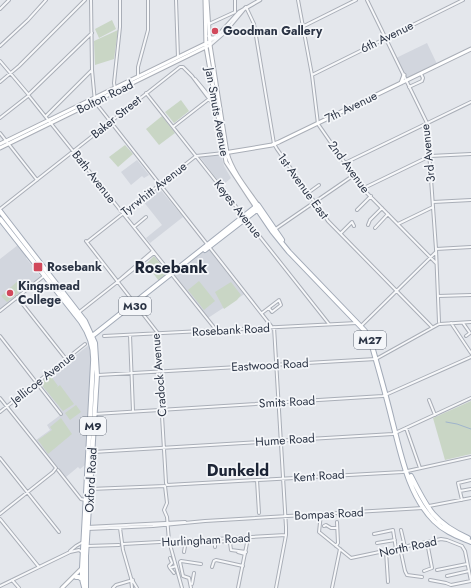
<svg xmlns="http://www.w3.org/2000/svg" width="471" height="588" font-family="Jost,sans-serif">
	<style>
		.built { fill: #d2d6de }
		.green { fill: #c9d6c5 }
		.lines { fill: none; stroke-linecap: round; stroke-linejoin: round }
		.stream { stroke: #9fb4cc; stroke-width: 1 }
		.minor-casing { stroke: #a9aeb7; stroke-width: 4 }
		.tertiary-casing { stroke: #a9aeb7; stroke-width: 4.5 }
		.secondary-casing { stroke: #a9aeb7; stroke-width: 5 }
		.primary-casing { stroke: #a3abb8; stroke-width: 6 }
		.minor { stroke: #f7f8fa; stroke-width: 2 }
		.tertiary { stroke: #f7f8fa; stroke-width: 2.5 }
		.secondary { stroke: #fff; stroke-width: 3 }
		.primary { stroke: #fff; stroke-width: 4 }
		.poi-dot { fill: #d1495b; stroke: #f4f6f9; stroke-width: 1.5 }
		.labels { text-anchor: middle; stroke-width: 3.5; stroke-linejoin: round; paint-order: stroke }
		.shield { fill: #f4f6f9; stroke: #676e7b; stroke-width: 1 }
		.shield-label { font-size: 11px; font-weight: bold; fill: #2b3445 }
		.poi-label { font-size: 12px; font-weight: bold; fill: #2b3445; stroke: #f4f6f9; text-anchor: start }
		.street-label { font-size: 12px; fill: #2b3445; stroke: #f4f6f9 }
		.district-label { font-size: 16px; font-weight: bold; fill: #1d2536; stroke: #f4f6f9 }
	</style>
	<rect width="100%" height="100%" fill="#e4e7ec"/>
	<!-- built -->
	<path class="built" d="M 427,43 L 437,64 L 406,80 L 396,58 Z
		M 221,154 L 224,166 L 231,178 L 222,186 L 200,157 Z
		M 137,160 L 149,175 L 144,178 L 142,176 L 131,185 L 121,172 Z
		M 159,188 L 183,217 L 150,243 L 146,238 L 162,225 L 143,201 Z
		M 18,245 L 27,257 L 26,258 L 41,277 L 0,309 L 0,259 Z
		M 209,247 L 246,293 L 208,318 L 173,276 Z
		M 89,345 L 91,364 L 85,465 L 80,469 L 78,467 L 66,477 L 36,440 L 50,430 L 47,425 L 63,413 L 40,383 Z"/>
	<!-- green -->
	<path class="green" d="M 112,20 L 116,29 L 99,38 L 95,29 Z
		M 118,30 L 114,59 L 95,65 L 94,41 Z
		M 181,100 L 189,111 L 174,123 L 165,112 Z
		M 162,116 L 175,133 L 159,145 L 146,129 Z
		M 125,145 L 133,154 L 118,167 L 109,157 Z
		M 154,256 L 167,272 L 167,275 L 159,281 L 146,264 Z
		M 20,279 L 26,287 L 7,302 L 1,296 Z
		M 199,281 L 215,301 L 204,310 L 188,290 Z
		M 231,282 L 241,295 L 237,300 L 224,309 L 215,292 Z
		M 50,375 L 58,386 L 56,388 L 60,385 L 74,404 L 63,411 L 40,383 Z
		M 471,401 L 471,454 L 445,460 L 433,418 Z
		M 76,405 L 81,412 L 70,420 L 65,413 Z
		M 61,418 L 72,434 L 48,454 L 38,440 L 52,430 L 50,427 Z"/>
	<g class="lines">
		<!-- stream -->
		<path class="stream" d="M 446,422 L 457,424 L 471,429"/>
		<!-- minor casing -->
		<g class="minor-casing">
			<path id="minor" d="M 91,0 L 92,70 L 95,102 L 207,244
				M 176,0 L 178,57
				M 298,0 L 312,75 L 318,124 L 363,189 L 436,263
				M 367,0 L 427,123 L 436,249 L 439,322
				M 246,7 L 254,24 L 274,144 L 277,149 L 328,221 L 432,327
				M 0,9 L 9,0
				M 209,24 L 235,12 L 235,0
				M 304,26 L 356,0
				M 0,46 L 28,20 L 46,0
				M 0,61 L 28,94
				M 312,75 L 463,0
				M 138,77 L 138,67 L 148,30 L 148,0
				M 195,79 L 210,97
				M 0,82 L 19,66 L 85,0
				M 409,87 L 422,81 L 423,78 L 421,74
				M 115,88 L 114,83 L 120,27 L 120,0
				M 146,93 L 329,324
				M 29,94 L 92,33
				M 29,96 L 217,331
				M 46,116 L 92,70
				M 0,118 L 28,96
				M 173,127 L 214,95
				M 0,133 L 37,180
				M 345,163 L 471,102
				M 364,188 L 430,156 L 471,154
				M 308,193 L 319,185
				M 433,202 L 471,200
				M 0,209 L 180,67 L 183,67 L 192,76 L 216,108
				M 357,210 L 371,196
				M 398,224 L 433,207
				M 368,225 L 370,220 L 382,208
				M 134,227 L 146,217
				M 375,228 L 388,214
				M 274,230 L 354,175
				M 341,233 L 352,222 L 354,226
				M 86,241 L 157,332 L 166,483 L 167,485 L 403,472 L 471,457
				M 87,242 L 196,156 L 224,153
				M 210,248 L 272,327
				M 436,249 L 471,247
				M 117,282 L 153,251
				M 438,296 L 471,295
				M 17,297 L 66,359
				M 0,311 L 44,276
				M 78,313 L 154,253
				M 262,313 L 279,300 L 281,305 L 272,312 L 269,308
				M 451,323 L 471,353
				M 463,323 L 470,333
				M 440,324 L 471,322
				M 361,326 L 436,252
				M 274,327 L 286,527 L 286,535 L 276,588
				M 130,335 L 133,411
				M 0,336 L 61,414
				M 104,336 L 357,323
				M 466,336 L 470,333
				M 98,375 L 376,359 L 439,324
				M 0,398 L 56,468 L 53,472 L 0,514
				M 429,400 L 435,415
				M 0,412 L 85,344
				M 95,414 L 383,396 L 471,357
				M 406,428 L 420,468
				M 93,452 L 393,434 L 471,398
				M 0,458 L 59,532
				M 58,470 L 81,499 L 85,500
				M 257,480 L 259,513
				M 90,489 L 165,486 L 167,503 L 164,510 L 167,517 L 169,541 L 182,588
				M 460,491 L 471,489
				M 462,500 L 458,483 L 471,480
				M 429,506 L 471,498
				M 321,514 L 319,532 L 351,558 L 441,539 L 447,540 L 462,546
				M 0,519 L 39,567
				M 324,526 L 326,525 L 331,528 L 337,528
				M 87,527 L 185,522
				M 120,528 L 123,550 L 131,578 L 137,588
				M 88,529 L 153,526 L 205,521 L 423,508
				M 401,530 L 405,547
				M 374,534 L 393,530 L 396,549
				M 377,543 L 395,540
				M 123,544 L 286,535
				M 87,546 L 119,545
				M 336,546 L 338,543 L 337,522
				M 215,547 L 215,542 L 228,541 L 230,543 L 231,550 L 246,552
				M 400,548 L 405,571 L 407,575 L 422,577
				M 70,551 L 76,546 L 83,542
				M 386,551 L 388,582
				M 184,552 L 186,540
				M 238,552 L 245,554
				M 170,558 L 172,563 L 169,566 L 170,568 L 176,566
				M 212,567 L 214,561 L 216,560 L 243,566
				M 170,568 L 174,573
				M 437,570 L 467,564
				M 424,571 L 432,568 L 427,542
				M 447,576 L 469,571
				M 131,579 L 132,588
				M 12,580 L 19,588
				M 430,580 L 446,583 L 451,585 L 471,581 L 465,551 L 462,546
				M 192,584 L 194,573
				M 0,586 L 70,552 L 79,550 L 82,552
				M 113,588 L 116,585 L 133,580
				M 191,588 L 189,578 L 183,576 L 180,562 L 181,561 L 201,564
				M 238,588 L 248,538
				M 332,588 L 340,549"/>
		</g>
		<!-- tertiary casing -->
		<g class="tertiary-casing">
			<path id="tertiary" d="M 209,42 L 219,34 L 239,12 L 260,0
				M 210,45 L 225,32 L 245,8"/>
		</g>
		<!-- secondary casing -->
		<g class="secondary-casing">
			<path id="secondary" d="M 205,0 L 206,47 L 226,162 L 255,206
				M 207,0 L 210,45 L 227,153 C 233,173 246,188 258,205
				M 209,36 L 211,38 L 215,38
				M 401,83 L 404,75
				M 0,144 L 209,42
				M 0,148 L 210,45
				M 224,153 L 272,145 L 279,142 L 471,49
				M 62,588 L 82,568"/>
		</g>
		<!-- primary casing -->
		<g class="primary-casing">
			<path id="primary" d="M 255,206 L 272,231 L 289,252 L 365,331 L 372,346 C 379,371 386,395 392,420 C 401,454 408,495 434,521 C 445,532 457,536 471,542
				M 0,211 L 85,321 L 95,343 L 97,375 L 86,556 L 86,588
				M 0,219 L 81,322 C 90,335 94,348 93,363 L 82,568 L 82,579 L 84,587
				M 205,250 L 258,209
				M 91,337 L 258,205 L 282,240
				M 411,476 C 427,508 434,523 468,538
				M 76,577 L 79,577 L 82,579"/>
		</g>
		<!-- minor -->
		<use href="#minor" class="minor"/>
		<!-- tertiary -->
		<use href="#tertiary" class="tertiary"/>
		<!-- secondary -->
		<use href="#secondary" class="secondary"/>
		<!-- primary -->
		<use href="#primary" class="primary"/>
	</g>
	<!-- markers -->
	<g class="poi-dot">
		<circle cx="215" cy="31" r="4"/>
		<rect x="33" y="262" width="10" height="10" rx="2"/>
		<circle cx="10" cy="293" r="4"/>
	</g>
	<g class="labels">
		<!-- shield labels -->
		<g class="shield">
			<rect x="119" y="297" width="32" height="18" rx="3"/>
			<rect x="354" y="331" width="32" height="18" rx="3"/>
			<rect x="80" y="417" width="26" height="18" rx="3"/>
		</g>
		<g class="shield-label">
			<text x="135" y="310">M30</text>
			<text x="370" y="344">M27</text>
			<text x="93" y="430">M9</text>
		</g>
		<!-- poi labels -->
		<g class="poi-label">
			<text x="223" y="35">Goodman Gallery</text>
			<text x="47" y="271">Rosebank</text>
			<text x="18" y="290">Kingsmead<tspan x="18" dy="14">College</tspan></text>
		</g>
		<!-- street labels -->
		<g class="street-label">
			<text transform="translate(387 37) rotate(-26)" y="4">6th Avenue</text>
			<text transform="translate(105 97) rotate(-26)" y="4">Bolton Road</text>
			<text transform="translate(351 107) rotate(-26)" y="4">7th Avenue</text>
			<text transform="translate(217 112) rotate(80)" y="4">Jan Smuts Avenue</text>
			<text transform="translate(116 117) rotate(-39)" y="4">Baker Street</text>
			<text transform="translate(428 153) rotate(-96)" y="4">3rd Avenue</text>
			<text transform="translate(349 167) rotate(54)" y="4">2nd Avenue</text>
			<text transform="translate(94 177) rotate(52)" y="4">Bath Avenue</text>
			<text transform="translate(303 186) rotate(54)" y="4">1st Avenue East</text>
			<text transform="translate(154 189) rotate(-38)" y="4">Tyrwhitt Avenue</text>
			<text transform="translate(238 209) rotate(52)" y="4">Keyes Avenue</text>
			<text transform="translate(231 330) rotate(-3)" y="4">Rosebank Road</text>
			<text transform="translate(270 365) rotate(-3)" y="4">Eastwood Road</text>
			<text transform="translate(159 375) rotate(-95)" y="4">Cradock Avenue</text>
			<text transform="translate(43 378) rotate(-38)" y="4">Jellicoe Avenue</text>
			<text transform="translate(287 402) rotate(-3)" y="4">Smits Road</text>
			<text transform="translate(285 440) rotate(-4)" y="4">Hume Road</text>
			<text transform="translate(319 476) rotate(-4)" y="4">Kent Road</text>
			<text transform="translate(91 480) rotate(-87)" y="4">Oxford Road</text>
			<text transform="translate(329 514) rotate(-3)" y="4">Bompas Road</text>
			<text transform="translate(206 540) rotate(-3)" y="4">Hurlingham Road</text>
			<text transform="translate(408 547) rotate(-12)" y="4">North Road</text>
		</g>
		<!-- district labels -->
		<g class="district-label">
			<text x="171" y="273">Rosebank</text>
			<text x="238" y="476">Dunkeld</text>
		</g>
	</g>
</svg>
